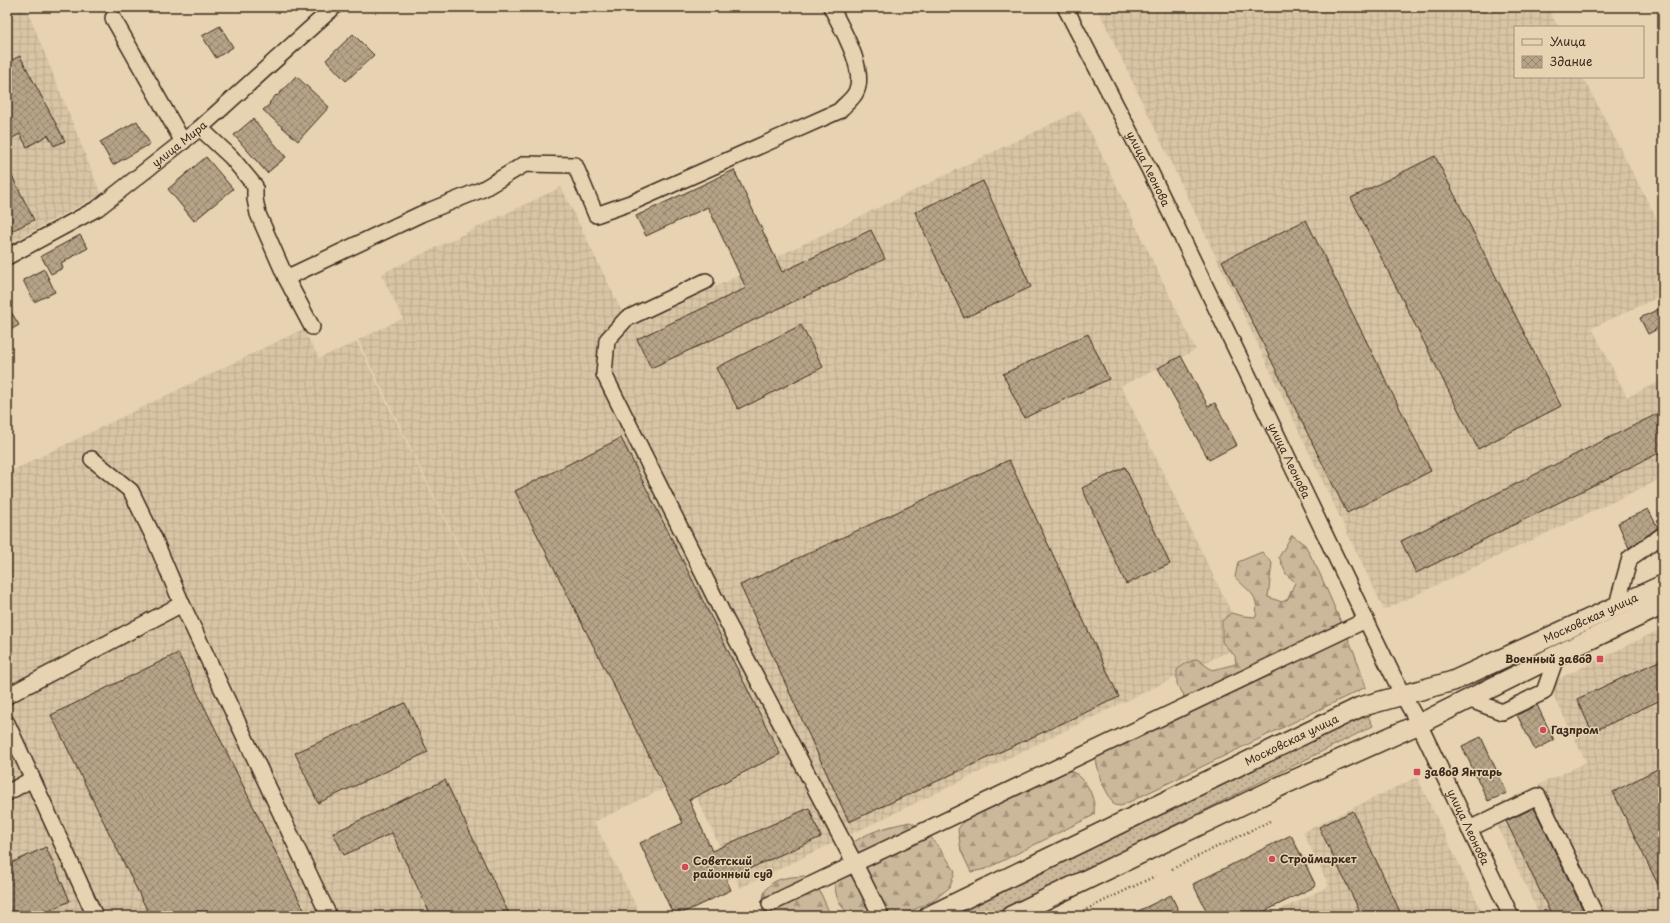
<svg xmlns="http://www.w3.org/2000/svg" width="1670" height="923" font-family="'Playpen Sans',sans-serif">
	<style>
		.industrial { fill: url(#industrial-grid) }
		.grass { fill: url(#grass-dots); stroke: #83705c }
		.forest { fill: url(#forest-firs); stroke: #83705c }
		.building { fill: url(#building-cross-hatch); stroke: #3b2a1e }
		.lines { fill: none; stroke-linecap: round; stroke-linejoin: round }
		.minor-casing { stroke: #3b2a1e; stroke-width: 18 }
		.major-casing { stroke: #3b2a1e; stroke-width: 22 }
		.path { stroke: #3b2a1e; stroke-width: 2.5; stroke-dasharray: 1 3; stroke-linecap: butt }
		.minor { stroke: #e7d3b1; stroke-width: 15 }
		.major { stroke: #e7d3b1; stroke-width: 19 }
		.poi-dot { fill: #d1495b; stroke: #e7d3b1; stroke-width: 1.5 }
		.labels { text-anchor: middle; stroke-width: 3; stroke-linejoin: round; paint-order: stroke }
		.street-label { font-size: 11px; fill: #3b2a1e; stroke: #e7d3b1 }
		.poi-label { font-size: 11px; font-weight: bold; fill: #3b2a1e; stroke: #e7d3b1; text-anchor: start }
	</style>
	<defs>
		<pattern id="industrial-grid" width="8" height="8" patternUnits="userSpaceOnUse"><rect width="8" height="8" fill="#d9c5a5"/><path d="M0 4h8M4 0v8" fill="none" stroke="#bba98e"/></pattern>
		<pattern id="grass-dots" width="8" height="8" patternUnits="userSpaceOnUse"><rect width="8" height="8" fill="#cbb799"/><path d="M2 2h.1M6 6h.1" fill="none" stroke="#a6957c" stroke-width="1.8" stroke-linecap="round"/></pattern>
		<pattern id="forest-firs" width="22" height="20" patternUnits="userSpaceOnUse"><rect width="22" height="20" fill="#cbb799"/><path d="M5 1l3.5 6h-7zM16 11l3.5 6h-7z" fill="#a6957c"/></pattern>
		<pattern id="building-cross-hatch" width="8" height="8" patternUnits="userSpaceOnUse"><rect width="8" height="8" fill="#b7a488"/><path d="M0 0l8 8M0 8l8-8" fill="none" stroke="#96866f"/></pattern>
	</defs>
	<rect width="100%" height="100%" fill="#e7d3b1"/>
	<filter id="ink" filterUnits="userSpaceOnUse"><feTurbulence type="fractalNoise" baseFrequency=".025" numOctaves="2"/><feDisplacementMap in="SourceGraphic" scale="8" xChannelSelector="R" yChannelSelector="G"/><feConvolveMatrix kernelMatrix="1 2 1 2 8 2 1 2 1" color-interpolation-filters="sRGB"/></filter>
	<g filter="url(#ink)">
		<!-- industrial -->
		<path class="industrial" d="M 7,7 L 26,7 L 101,194 L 7,245 Z
			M 1097,7 L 1547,7 L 1558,27 L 1515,27 L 1515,77 L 1583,77 L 1663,231 L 1663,295 L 1592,328 L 1627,397 L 1663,380 L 1663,478 L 1384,610 Z
			M 1080,110 L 1196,350 L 1121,386 L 1246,643 L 740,888 L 696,797 L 675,807 L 665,788 L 594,822 L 641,916 L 7,916 L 7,473 L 303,329 L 319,358 L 357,342 L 564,761 L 358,340 L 403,318 L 381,274 L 561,187 L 630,328 Z
			M 1663,628 L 1663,916 L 1540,916 L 1489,809 L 1586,762 L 1548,684 Z
			M 1417,777 L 1484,916 L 1267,916 L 1329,886 L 1303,832 Z"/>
		<!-- grass -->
		<path class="grass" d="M 1366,712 L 1373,726 L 992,916 L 952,916 Z"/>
		<!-- forest -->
		<path class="forest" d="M 1292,535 L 1305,545 L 1320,574 L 1354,652 L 1366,687 L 1121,806 L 1114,805 L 1101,781 L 1094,752 L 1182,701 L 1184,695 L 1177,685 L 1177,670 L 1185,664 L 1197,659 L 1212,670 L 1236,664 L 1235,656 L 1222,642 L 1222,621 L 1231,613 L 1243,616 L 1256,617 C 1259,593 1249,593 1235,577 L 1238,562 L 1262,552 L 1272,563 L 1268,597 L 1282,602 L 1288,599 L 1295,582 L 1286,574 L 1279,557 Z
			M 1061,767 C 1066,769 1073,772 1078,775 C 1089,784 1096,801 1094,815 L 986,869 L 971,872 L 961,851 L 958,829 L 966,818 Z
			M 910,822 C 932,832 942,852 955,871 L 950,887 L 933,901 L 900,916 L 852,916 C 847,912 840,906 838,900 C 830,880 839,851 857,840 C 873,830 891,826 910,822 Z
			M 805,876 L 817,885 L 831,916 L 762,916 C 763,909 762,900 764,894 C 770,877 790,877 805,876 Z"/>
		<!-- building -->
		<path class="building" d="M 220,26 L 233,47 L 216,58 L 202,36 Z
			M 353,34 L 374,55 L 346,81 L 326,60 Z
			M 20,56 L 65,141 L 54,146 L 48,135 L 27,147 L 20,134 L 7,141 L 7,75 L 14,72 L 8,62 Z
			M 296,76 L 329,107 L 298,141 L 263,110 L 270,104 L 269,103 L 276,95 L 277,96 Z
			M 253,119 L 286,157 L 267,173 L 234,135 Z
			M 137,121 L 150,144 L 113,165 L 100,142 Z
			M 1435,156 L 1561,406 L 1478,449 L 1351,198 Z
			M 206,157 L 233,189 L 194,221 L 168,189 Z
			M 7,166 L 34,220 L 7,233 Z
			M 734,170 L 782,272 L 871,230 L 885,259 L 651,368 L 637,339 L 746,288 L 708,207 L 646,236 L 636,216 Z
			M 983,181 L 1031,287 L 964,318 L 915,212 Z
			M 1306,220 L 1431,471 L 1347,513 L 1222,261 Z
			M 80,235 L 88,248 L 61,263 L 63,268 L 51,274 L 41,256 Z
			M 44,269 L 55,292 L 34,302 L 23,280 Z
			M 7,305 L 19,325 L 7,332 Z
			M 1663,307 L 1663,326 L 1648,334 L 1640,318 Z
			M 801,325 L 823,367 L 748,405 L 748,404 L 738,409 L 716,368 Z
			M 1088,334 L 1109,379 L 1024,418 L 1003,374 Z
			M 1181,356 L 1208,406 L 1215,403 L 1237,445 L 1209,460 L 1158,368 Z
			M 1663,411 L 1663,451 L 1416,573 L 1401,541 Z
			M 621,438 L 780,754 L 689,800 L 712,851 L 809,808 L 821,837 L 726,879 L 731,890 L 676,916 L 674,916 L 640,843 L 683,823 L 515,491 Z
			M 1009,460 L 1119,697 L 849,822 L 740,585 Z
			M 1125,467 L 1170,564 L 1126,584 L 1082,488 Z
			M 1648,509 L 1658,528 L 1629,548 L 1618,523 Z
			M 178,653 L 307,916 L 150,916 L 51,715 Z
			M 1663,659 L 1663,699 L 1592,732 L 1577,699 Z
			M 405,703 L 428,752 L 318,803 L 295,753 Z
			M 1537,705 L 1554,740 L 1535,750 L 1517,715 Z
			M 1481,737 L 1507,793 L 1488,801 L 1462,746 Z
			M 1663,766 L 1663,895 L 1613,792 Z
			M 445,780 L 510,916 L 431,916 L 392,833 L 344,855 L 333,833 Z
			M 1534,808 L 1586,916 L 1552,916 L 1506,821 Z
			M 1353,811 L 1402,916 L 1362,916 L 1319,827 Z
			M 1291,835 L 1316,886 L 1255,916 L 1209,916 L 1193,884 Z
			M 46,847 L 70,901 L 38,916 L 7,916 L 7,865 Z
			M 1171,895 L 1181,916 L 1128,916 Z"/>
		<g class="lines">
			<!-- minor casing -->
			<g class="minor-casing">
				<g id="minor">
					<path id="s1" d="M 1065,7 L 1149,169 L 1366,620 L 1402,694 L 1419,724 L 1511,916"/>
					<path d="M 113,18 L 183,142"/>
					<path d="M 200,128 L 231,157 L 255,186 L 255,199 L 258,214 L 286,278 L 421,214 L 483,189 L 525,164 L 575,165 L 596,215 L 633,202 L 839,111 C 844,105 853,99 856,92 C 867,70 841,27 831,7"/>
					<path id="s2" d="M 7,257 L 98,208 L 200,128 L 334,7"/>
					<path d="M 286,278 L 312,327"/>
					<path d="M 706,281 L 626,319 L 607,340 L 604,374 L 723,614 L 855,864 L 881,916"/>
					<path d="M 92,459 L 131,491 L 154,538 L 182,604 L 329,916"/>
					<path d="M 1618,605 L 1619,597 L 1630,558 L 1663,535"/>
					<path d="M 7,696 L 182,604"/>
					<path d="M 1468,699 L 1502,712 L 1544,692 L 1557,655"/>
					<path d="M 7,723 L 95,916"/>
					<path d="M 7,793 L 32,779"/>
					<path d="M 1469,829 L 1538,796 L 1596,916"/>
					<path d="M 770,904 L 1366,620"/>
				</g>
			</g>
			<!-- major casing -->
			<g class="major-casing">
				<g id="major">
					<path id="s3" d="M 929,916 L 1360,707 L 1453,681 L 1663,585"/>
					<path d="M 1011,916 L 1285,784 L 1419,724 L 1557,655 L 1663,605"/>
				</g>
			</g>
			<!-- path -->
			<path class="path" d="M 1172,869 L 1272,820
				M 1083,911 L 1155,876"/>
			<!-- minor -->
			<use href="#minor" class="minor"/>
			<!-- major -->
			<use href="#major" class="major"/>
		</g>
	</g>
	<!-- markers -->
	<g class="poi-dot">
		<rect x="1596" y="655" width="8" height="8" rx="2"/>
		<circle cx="1543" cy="730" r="4"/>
		<rect x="1413" y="768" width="8" height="8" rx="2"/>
		<circle cx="1272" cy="859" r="4"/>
		<circle cx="685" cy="867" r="4"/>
	</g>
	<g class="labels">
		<!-- street labels -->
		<g class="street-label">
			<text dy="4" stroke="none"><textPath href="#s2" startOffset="207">улица Мира</textPath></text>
			<text dy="4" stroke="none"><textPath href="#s1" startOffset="182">улица Леонова</textPath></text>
			<text dy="4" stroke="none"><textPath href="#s1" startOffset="506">улица Леонова</textPath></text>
			<text dy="4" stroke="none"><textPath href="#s3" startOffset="727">Московская улица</textPath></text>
			<text dy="4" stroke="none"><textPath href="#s3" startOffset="403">Московская улица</textPath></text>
			<text dy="4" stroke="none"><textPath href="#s1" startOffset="914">улица Леонова</textPath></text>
		</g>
		<!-- poi labels -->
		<g class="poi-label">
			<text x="1592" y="663" text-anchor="end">Военный завод</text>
			<text x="1551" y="734">Газпром</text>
			<text x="1425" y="776">завод Янтарь</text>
			<text x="1280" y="863">Строймаркет</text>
			<text x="693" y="865">Советский<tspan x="693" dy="13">районный суд</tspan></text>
		</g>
	</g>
	<!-- margin -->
	<rect width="1670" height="923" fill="none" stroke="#e7d3b1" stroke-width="24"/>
	<rect x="12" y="12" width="1646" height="899" fill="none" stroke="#3b2a1e" stroke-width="1.5" filter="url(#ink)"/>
	<!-- legend -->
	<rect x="1514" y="26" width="130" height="52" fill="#e7d3b1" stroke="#a28f76"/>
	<rect x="1522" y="39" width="20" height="6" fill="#e7d3b1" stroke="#a28f76"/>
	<text x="1550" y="46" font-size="12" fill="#3b2a1e">Улица</text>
	<rect x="1522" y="56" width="20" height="12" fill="url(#building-cross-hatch)" stroke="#a28f76"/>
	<text x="1550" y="66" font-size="12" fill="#3b2a1e">Здание</text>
</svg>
